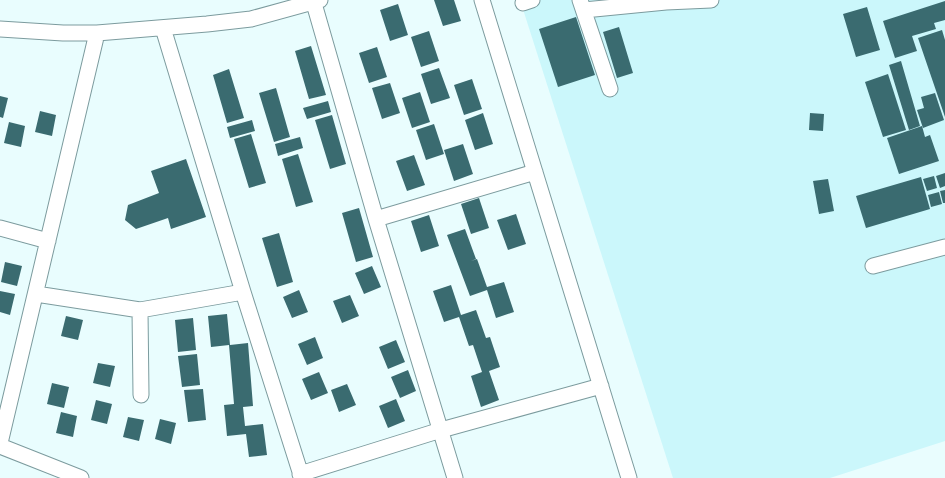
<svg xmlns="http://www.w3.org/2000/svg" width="945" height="478" font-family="Karla,sans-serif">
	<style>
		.built { fill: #cbf7fb }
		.building { fill: #3a6b70 }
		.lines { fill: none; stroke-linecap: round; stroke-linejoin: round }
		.minor-casing { stroke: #7c9b9e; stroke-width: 17 }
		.minor { stroke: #fff; stroke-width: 15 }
	</style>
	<rect width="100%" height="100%" fill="#e9fdfe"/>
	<!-- built -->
	<path class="built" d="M 520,0 L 945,0 L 945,441 L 830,478 L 673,478 Z"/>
	<!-- building -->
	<path class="building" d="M 434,0 L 454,0 L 461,21 L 443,26 Z
		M 945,1 L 945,20 L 934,23 L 936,29 L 912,36 L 917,51 L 895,58 L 883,21 Z
		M 398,4 L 408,35 L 390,41 L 380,10 Z
		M 867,7 L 880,50 L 856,57 L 843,14 Z
		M 576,17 L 595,75 L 558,87 L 539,29 Z
		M 619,27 L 633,73 L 617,78 L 603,32 Z
		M 942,30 L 945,40 L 945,117 L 918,38 Z
		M 429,31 L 439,61 L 421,67 L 411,37 Z
		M 311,46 L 326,95 L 309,99 L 295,51 Z
		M 377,47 L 387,77 L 369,83 L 359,53 Z
		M 901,61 L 920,126 L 909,130 L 889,65 Z
		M 439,68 L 450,98 L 431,104 L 421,74 Z
		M 229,69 L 244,118 L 227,123 L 213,75 Z
		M 888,74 L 906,130 L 883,137 L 865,82 Z
		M 472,79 L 482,109 L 464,115 L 454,85 Z
		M 390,83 L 400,113 L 382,119 L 372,88 Z
		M 276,88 L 290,137 L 274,142 L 259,93 Z
		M 420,92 L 430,122 L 412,128 L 402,98 Z
		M 935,93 L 944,120 L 923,128 L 917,110 L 924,108 L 921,97 Z
		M 0,96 L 8,98 L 3,118 L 0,117 Z
		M 328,101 L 331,112 L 307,119 L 303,108 Z
		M 40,111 L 56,115 L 52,136 L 35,132 Z
		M 483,113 L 493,144 L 475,150 L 465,120 Z
		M 810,113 L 824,114 L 823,131 L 809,130 Z
		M 332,115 L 346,164 L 330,169 L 315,120 Z
		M 252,120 L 255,131 L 230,138 L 227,127 Z
		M 9,122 L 25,126 L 21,147 L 4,143 Z
		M 434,124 L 444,154 L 426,160 L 416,130 Z
		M 922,126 L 925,137 L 930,135 L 939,161 L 899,174 L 887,138 Z
		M 251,134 L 266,183 L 249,188 L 234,139 Z
		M 300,137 L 303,148 L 278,156 L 275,144 Z
		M 463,144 L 473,174 L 454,181 L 444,150 Z
		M 298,154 L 313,202 L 296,207 L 282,159 Z
		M 414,155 L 425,185 L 407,191 L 396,161 Z
		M 186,159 L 206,217 L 171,229 L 168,218 L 136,229 L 125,220 L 128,205 L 159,193 L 151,171 Z
		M 945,173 L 945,186 L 940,188 L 936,176 Z
		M 934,176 L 937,188 L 927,191 L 923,179 Z
		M 921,177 L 930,209 L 866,228 L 856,196 Z
		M 828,179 L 834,211 L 819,214 L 813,181 Z
		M 945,190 L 945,203 L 943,203 L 940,191 Z
		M 939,192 L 942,204 L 931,207 L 928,195 Z
		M 479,198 L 489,228 L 471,234 L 461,204 Z
		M 359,208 L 373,257 L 356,262 L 342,213 Z
		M 516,214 L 526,244 L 508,250 L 497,220 Z
		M 429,215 L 439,246 L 421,252 L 411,221 Z
		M 465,229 L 476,259 L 471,261 L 477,259 L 487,287 L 504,282 L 514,312 L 496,318 L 487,290 L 470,296 L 447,235 Z
		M 279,233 L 293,282 L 277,287 L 262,238 Z
		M 5,262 L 22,266 L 17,286 L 1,282 Z
		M 372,266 L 381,287 L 364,294 L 355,273 Z
		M 451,285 L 461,315 L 476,310 L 486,338 L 490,337 L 500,367 L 489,371 L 499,400 L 481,407 L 471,376 L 482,372 L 473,345 L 469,346 L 459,317 L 444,322 L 433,291 Z
		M 299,290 L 308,312 L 292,318 L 283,297 Z
		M 0,291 L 15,294 L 10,315 L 0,312 Z
		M 350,295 L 359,316 L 342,323 L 333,301 Z
		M 227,314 L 230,345 L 248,343 L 253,406 L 243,407 L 245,426 L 263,424 L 267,455 L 249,457 L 246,434 L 227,436 L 224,405 L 234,404 L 229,345 L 211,347 L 208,316 Z
		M 66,316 L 83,320 L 78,340 L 61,336 Z
		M 193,318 L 196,350 L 178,352 L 175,320 Z
		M 315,337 L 323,358 L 307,365 L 298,344 Z
		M 396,340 L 405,362 L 388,369 L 379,347 Z
		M 197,354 L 200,385 L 182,387 L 178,356 Z
		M 98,363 L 115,366 L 110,387 L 93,383 Z
		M 408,370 L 416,391 L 400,398 L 391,377 Z
		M 319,372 L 328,393 L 311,400 L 302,379 Z
		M 52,383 L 69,387 L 64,408 L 47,404 Z
		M 347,384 L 356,405 L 339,412 L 331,390 Z
		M 203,389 L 206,420 L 188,422 L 184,390 Z
		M 396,399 L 405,421 L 388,428 L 379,406 Z
		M 96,400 L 112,404 L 107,424 L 91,420 Z
		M 61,412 L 77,416 L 73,437 L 56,433 Z
		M 128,417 L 144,420 L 139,441 L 123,437 Z
		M 160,419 L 176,423 L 171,444 L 155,439 Z"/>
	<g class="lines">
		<!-- minor casing -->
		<g class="minor-casing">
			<path id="minor" d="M 313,0 L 376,219 L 455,478
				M 482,0 L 629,478
				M 580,0 L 610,89
				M 523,3 L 532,0
				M 584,10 L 666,2 L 711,0
				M 163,28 L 243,292 L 302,478
				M 0,29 L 63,33 L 97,33 L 207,24 L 251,19 L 320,0
				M 376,219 L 535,172
				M 0,228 L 48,241
				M 873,266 L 945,247
				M 36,294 L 140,310 L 243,292
				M 140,310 L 141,395
				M 0,443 L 97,33
				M 0,446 L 81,478
				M 300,474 L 441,430 L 601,386"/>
		</g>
		<!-- minor -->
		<use href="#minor" class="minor"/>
	</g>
</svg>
